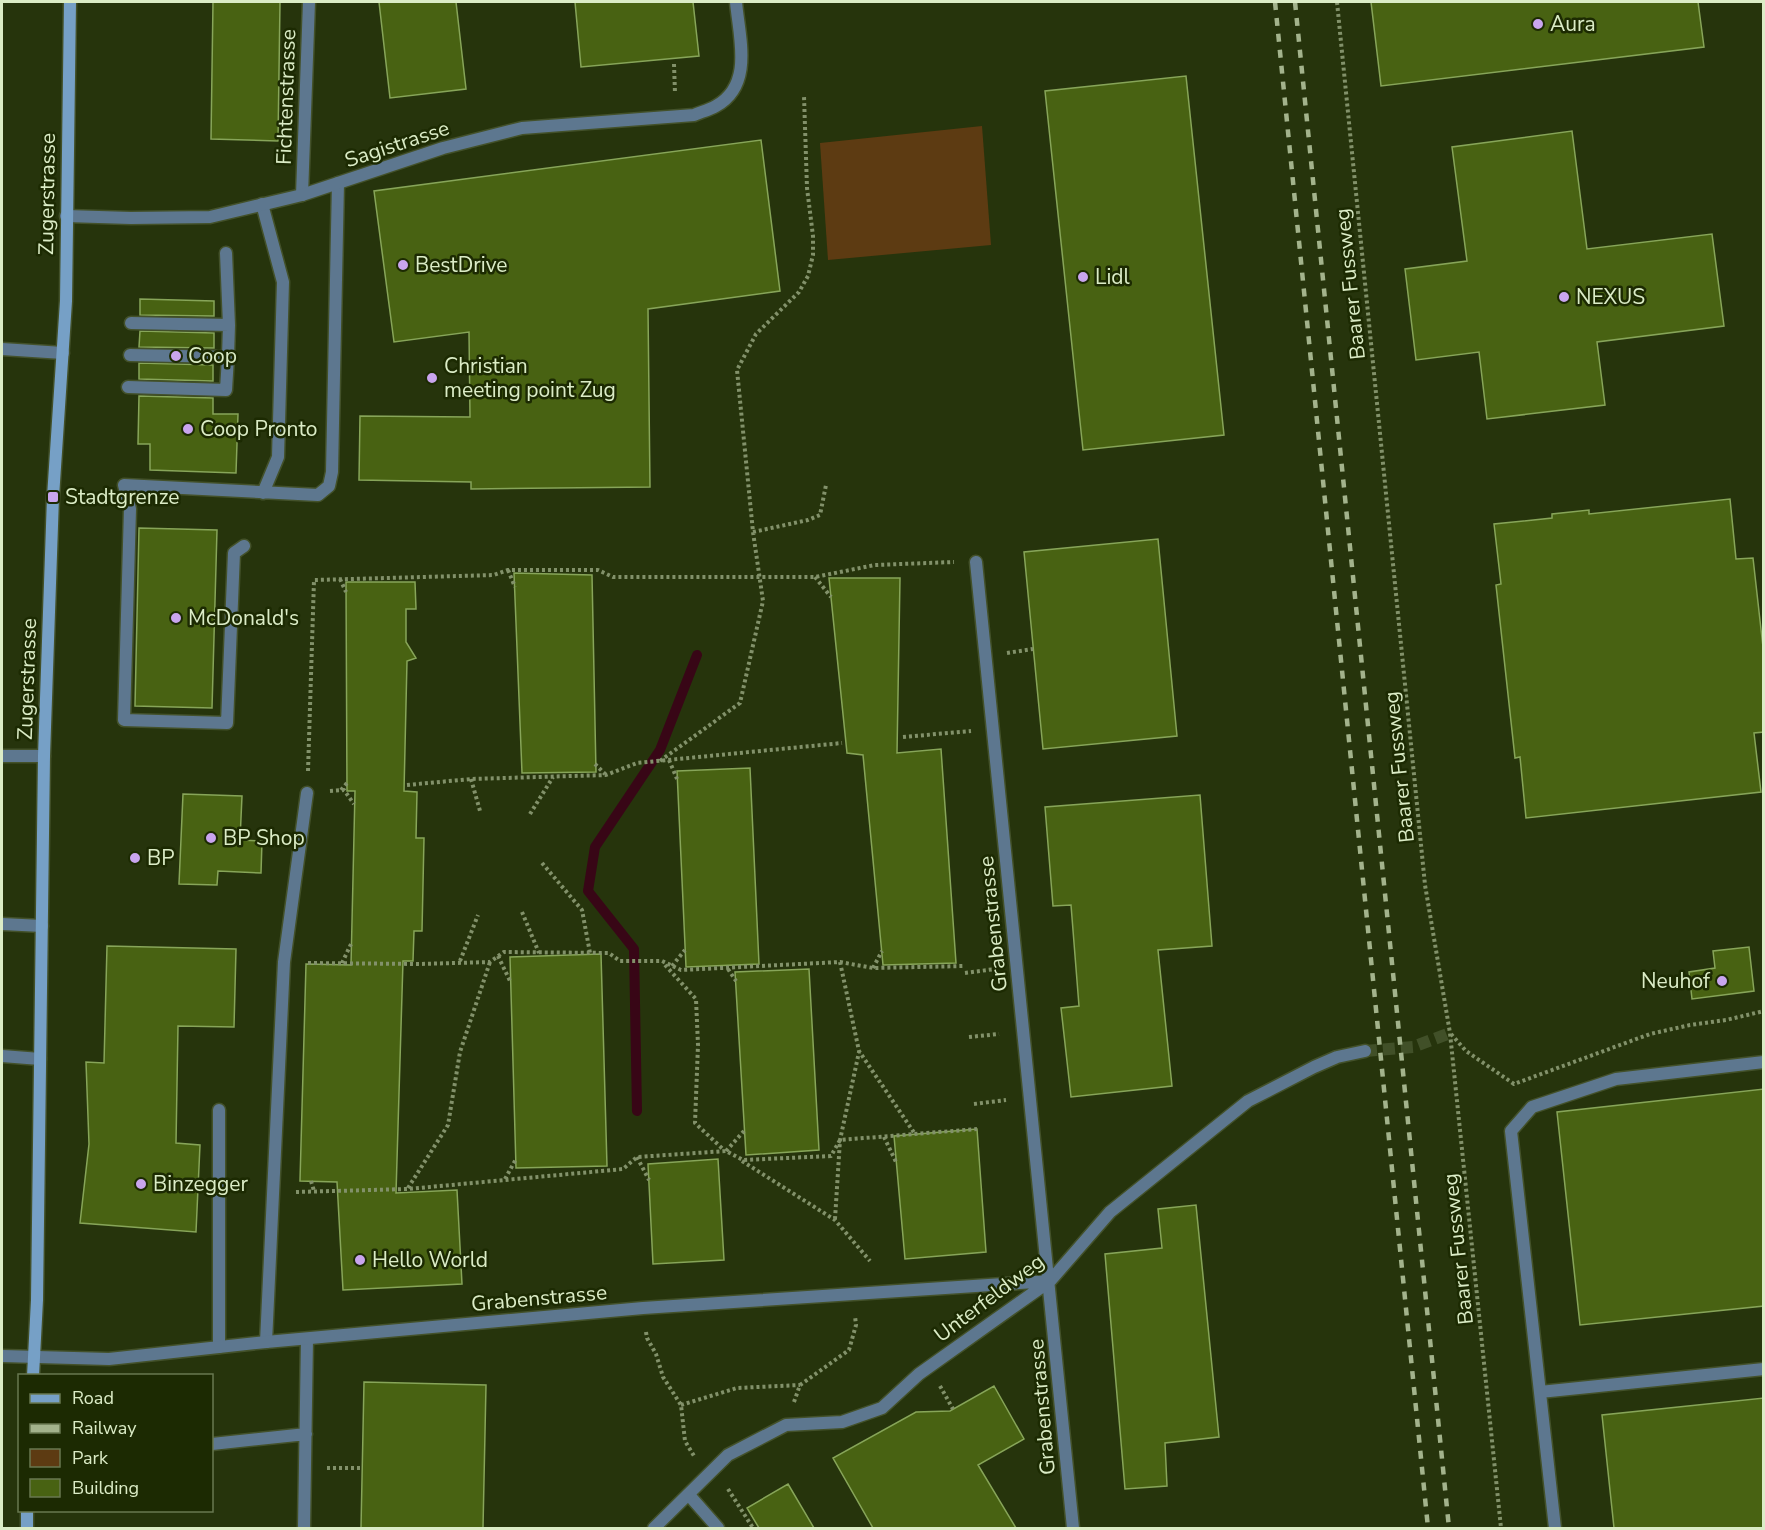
<svg xmlns="http://www.w3.org/2000/svg" width="1765" height="1530" font-family="'Nunito Sans',sans-serif">
	<style>
		.green { fill: #5d3b12 }
		.lines { fill: none; stroke-linecap: round; stroke-linejoin: round }
		.stream { stroke: #380616; stroke-width: 10 }
		.building { fill: #486212; stroke: #87a559; stroke-width: 1.5 }
		.street-tunnel { stroke: #415028; stroke-width: 12; stroke-dasharray: 12 6; stroke-linecap: butt }
		.lane-casing { stroke: #43512a; stroke-width: 15 }
		.street-casing { stroke: #43512a; stroke-width: 15 }
		.secondary-casing { stroke: #43512a; stroke-width: 15 }
		.path { stroke: #82916a; stroke-width: 4; stroke-dasharray: 3 3; stroke-linecap: butt }
		.lane { stroke: #5d778f; stroke-width: 12 }
		.street { stroke: #5d778f; stroke-width: 12 }
		.secondary { stroke: #76a0c6; stroke-width: 12 }
		.rail { stroke: #a3b38c; stroke-width: 4.5; stroke-dasharray: 8 8; stroke-linecap: butt }
		.poi-dot { fill: #c9a5ee; stroke: #1c2a02; stroke-width: 2 }
		.labels { text-anchor: middle; stroke-width: 5; stroke-linejoin: round; paint-order: stroke }
		.poi-label { font-size: 21px; fill: #dbecc6; stroke: #1c2a02; text-anchor: start }
		.street-label { font-size: 21px; fill: #dbecc6; stroke: #1c2a02 }
	</style>
	<rect width="100%" height="100%" fill="#26340c"/>
	<!-- green -->
	<path class="green" d="M 982,126 L 991,245 L 828,260 L 820,143 Z"/>
	<g class="lines">
		<!-- stream -->
		<path class="stream" d="M 637,1111 L 634,949 L 588,891 L 595,847 L 660,750 L 697,655"/>
	</g>
	<!-- building -->
	<path class="building" d="M 213,2 L 280,2 L 278,141 L 211,139 Z
		M 379,2 L 456,2 L 466,89 L 390,98 Z
		M 575,2 L 693,2 L 699,56 L 581,67 Z
		M 1371,2 L 1698,2 L 1704,47 L 1381,86 Z
		M 1186,76 L 1224,435 L 1083,450 L 1045,91 Z
		M 1572,131 L 1587,249 L 1712,234 L 1724,326 L 1597,342 L 1605,405 L 1487,419 L 1479,352 L 1416,360 L 1405,269 L 1467,261 L 1452,147 Z
		M 761,140 L 780,291 L 648,309 L 650,487 L 471,489 L 471,482 L 359,480 L 360,416 L 470,417 L 469,332 L 394,342 L 374,191 Z
		M 140,299 L 214,301 L 214,316 L 140,315 Z
		M 140,331 L 214,333 L 214,348 L 139,347 Z
		M 139,363 L 213,365 L 213,381 L 139,379 Z
		M 139,396 L 213,398 L 213,414 L 238,414 L 236,473 L 150,470 L 150,444 L 138,444 Z
		M 1730,499 L 1736,559 L 1753,558 L 1764,656 L 1764,732 L 1754,733 L 1761,792 L 1526,818 L 1520,757 L 1515,758 L 1496,585 L 1501,584 L 1494,524 L 1552,518 L 1552,514 L 1589,510 L 1589,514 Z
		M 139,528 L 217,530 L 212,708 L 135,706 Z
		M 1158,539 L 1177,736 L 1043,749 L 1024,552 Z
		M 514,573 L 592,575 L 596,772 L 522,773 Z
		M 829,578 L 900,578 L 897,753 L 941,749 L 956,963 L 883,965 L 863,755 L 847,753 Z
		M 346,582 L 415,582 L 416,609 L 406,609 L 406,642 L 416,658 L 407,661 L 404,791 L 417,792 L 416,838 L 424,838 L 422,931 L 414,931 L 413,961 L 403,961 L 396,1193 L 457,1190 L 462,1284 L 343,1290 L 337,1182 L 300,1181 L 306,964 L 351,965 L 355,791 L 347,791 Z
		M 750,768 L 759,964 L 686,967 L 677,771 Z
		M 183,794 L 242,796 L 240,840 L 262,841 L 261,873 L 218,871 L 217,885 L 179,884 Z
		M 1200,795 L 1212,946 L 1158,950 L 1172,1086 L 1071,1097 L 1061,1008 L 1079,1006 L 1071,905 L 1053,906 L 1045,807 Z
		M 107,946 L 236,949 L 234,1027 L 178,1026 L 176,1143 L 200,1145 L 196,1232 L 80,1223 L 89,1144 L 86,1062 L 104,1063 Z
		M 1749,947 L 1754,991 L 1692,999 L 1689,972 L 1715,968 L 1713,951 Z
		M 601,954 L 607,1166 L 516,1168 L 510,957 Z
		M 809,969 L 819,1150 L 746,1155 L 735,972 Z
		M 1764,1089 L 1764,1306 L 1580,1325 L 1557,1112 Z
		M 977,1129 L 986,1252 L 905,1259 L 894,1136 Z
		M 718,1159 L 724,1260 L 653,1264 L 648,1164 Z
		M 1196,1205 L 1219,1437 L 1165,1443 L 1167,1486 L 1125,1489 L 1105,1254 L 1162,1248 L 1158,1209 Z
		M 364,1382 L 486,1385 L 483,1528 L 361,1528 Z
		M 994,1386 L 1024,1439 L 978,1465 L 1016,1528 L 873,1528 L 833,1458 L 916,1412 L 950,1411 Z
		M 1764,1398 L 1764,1528 L 1614,1528 L 1602,1415 Z
		M 788,1484 L 814,1528 L 759,1528 L 747,1508 Z"/>
	<g class="lines">
		<!-- street-tunnel -->
		<path class="street-tunnel" d="M 1365,1051 L 1413,1047 L 1450,1033"/>
		<!-- lane casing -->
		<g class="lane-casing">
			<path id="lane" d="M 302,195 L 309,2
				M 262,204 L 283,282 L 278,457 L 263,493
				M 131,323 L 229,325 L 226,253
				M 2,349 L 63,353
				M 130,355 L 228,357 L 229,325
				M 128,387 L 226,390 L 228,357
				M 244,546 L 234,553 L 227,723 L 124,720 L 130,509 L 124,485 L 318,495 L 329,486 L 332,472 L 338,183
				M 2,924 L 42,926
				M 2,1056 L 40,1059
				M 266,1342 L 284,962 L 307,793
				M 219,1347 L 219,1110
				M 1540,1392 L 1764,1369
				M 212,1444 L 306,1434
				M 689,1495 L 718,1528
				M 304,1528 L 307,1339
				M 1555,1528 L 1511,1131 L 1532,1107 L 1616,1079 L 1764,1062"/>
		</g>
		<!-- street casing -->
		<g class="street-casing">
			<path id="street" d="M 66,216 L 131,218 L 210,217 L 302,195 L 443,148 L 522,128 L 694,115 C 701,112 709,110 716,106 C 754,85 739,37 736,2
				M 976,562 L 1073,1528
				M 2,756 L 44,756
				M 2,1356 L 109,1359 L 266,1342 L 643,1308 L 1050,1281
				M 654,1528 L 728,1455 L 786,1425 L 842,1422 L 882,1408 L 919,1374 L 1050,1281 L 1110,1212 L 1248,1101 L 1314,1067 L 1337,1057 L 1365,1051"/>
		</g>
		<!-- secondary casing -->
		<g class="secondary-casing">
			<path id="secondary" d="M 33,1376 L 37,1300 L 44,756 L 53,497 L 66,301 L 70,2
				M 27,1528 L 27,1510"/>
		</g>
		<!-- path -->
		<path class="path" d="M 1337,2 L 1425,885 L 1450,1033 L 1501,1528
			M 674,64 L 675,93
			M 753,532 L 808,520 L 820,515 L 826,485
			M 508,570 L 515,587
			M 815,577 L 831,597
			M 340,579 L 346,592
			M 1007,653 L 1033,649
			M 903,737 L 971,731
			M 669,760 L 677,779
			M 660,761 L 740,703 L 763,601 L 753,532 L 737,370 L 756,334 L 799,292 L 808,276 L 813,255 L 813,236 L 807,188 L 804,96
			M 595,764 L 605,774
			M 308,771 L 314,580 L 494,575 L 508,570 L 598,570 L 613,577 L 815,577 L 875,565 L 954,562
			M 471,779 L 480,811
			M 407,785 L 471,779 L 606,775 L 637,763 L 842,743
			M 341,790 L 347,783
			M 330,791 L 344,790 L 354,804
			M 530,814 L 553,777
			M 542,863 L 582,910 L 590,953
			M 522,912 L 539,953
			M 498,956 L 511,983
			M 460,961 L 478,915
			M 840,962 L 859,1051 L 915,1134
			M 308,963 L 419,964 L 490,962 L 504,952 L 609,953 L 620,961 L 662,961 L 681,970 L 840,962 L 873,968 L 965,966
			M 342,963 L 352,942
			M 665,965 L 696,999 L 698,1045 L 695,1123 L 725,1151
			M 672,966 L 685,950
			M 873,968 L 882,951
			M 728,969 L 736,981
			M 965,973 L 995,969
			M 1451,1034 L 1466,1051 L 1514,1084 L 1650,1034 L 1690,1025 L 1726,1020 L 1764,1011
			M 969,1037 L 999,1034
			M 974,1104 L 1006,1100
			M 884,1137 L 897,1164
			M 726,1151 L 744,1131
			M 637,1157 L 649,1180
			M 742,1161 L 835,1220 L 870,1261
			M 505,1179 L 516,1159
			M 311,1181 L 314,1191
			M 408,1188 L 448,1125 L 460,1052 L 490,962
			M 296,1192 L 408,1189 L 623,1169 L 637,1157 L 726,1151 L 743,1160 L 831,1156 L 840,1140 L 977,1129
			M 835,1219 L 840,1140 L 859,1052
			M 646,1332 L 647,1338 L 656,1354 L 663,1377 L 681,1405 L 685,1441 L 694,1456
			M 940,1386 L 953,1409
			M 794,1402 L 800,1385 L 849,1350 L 856,1325 L 855,1316
			M 681,1405 L 737,1388 L 800,1385
			M 327,1468 L 363,1468
			M 728,1489 L 753,1528
			M 758,1528 L 759,1528"/>
		<!-- lane -->
		<use href="#lane" class="lane"/>
		<!-- street -->
		<use href="#street" class="street"/>
		<!-- secondary -->
		<use href="#secondary" class="secondary"/>
		<!-- rail -->
		<path class="rail" d="M 1275,2 L 1428,1528
			M 1295,2 L 1449,1528"/>
	</g>
	<!-- markers -->
	<g class="poi-dot">
		<circle cx="1538" cy="24" r="6"/>
		<circle cx="403" cy="265" r="6"/>
		<circle cx="1083" cy="277" r="6"/>
		<circle cx="1564" cy="297" r="6"/>
		<circle cx="176" cy="356" r="6"/>
		<circle cx="432" cy="378" r="6"/>
		<circle cx="188" cy="429" r="6"/>
		<rect x="47" y="491" width="12" height="12" rx="3"/>
		<circle cx="176" cy="618" r="6"/>
		<circle cx="211" cy="838" r="6"/>
		<circle cx="135" cy="858" r="6"/>
		<circle cx="1722" cy="981" r="6"/>
		<circle cx="141" cy="1184" r="6"/>
		<circle cx="360" cy="1260" r="6"/>
	</g>
	<g class="labels">
		<!-- poi labels -->
		<g class="poi-label">
			<text x="1550" y="31">Aura</text>
			<text x="415" y="272">BestDrive</text>
			<text x="1095" y="284">Lidl</text>
			<text x="1576" y="304">NEXUS</text>
			<text x="188" y="363">Coop</text>
			<text x="444" y="373">Christian<tspan x="444" dy="24">meeting point Zug</tspan></text>
			<text x="200" y="436">Coop Pronto</text>
			<text x="65" y="504">Stadtgrenze</text>
			<text x="188" y="625">McDonald's</text>
			<text x="223" y="845">BP Shop</text>
			<text x="147" y="865">BP</text>
			<text x="1710" y="988" text-anchor="end">Neuhof</text>
			<text x="153" y="1191">Binzegger</text>
			<text x="372" y="1267">Hello World</text>
		</g>
		<!-- street labels -->
		<g class="street-label">
			<text transform="translate(286 97) rotate(-88)" y="7">Fichtenstrasse</text>
			<text transform="translate(397 144) rotate(-18)" y="7">Sagistrasse</text>
			<text transform="translate(47 194) rotate(-89)" y="7">Zugerstrasse</text>
			<text transform="translate(1350 284) rotate(-96)" y="7">Baarer Fussweg</text>
			<text transform="translate(27 679) rotate(-88)" y="7">Zugerstrasse</text>
			<text transform="translate(1399 767) rotate(-96)" y="7">Baarer Fussweg</text>
			<text transform="translate(993 924) rotate(-96)" y="7">Grabenstrasse</text>
			<text transform="translate(1458 1249) rotate(-96)" y="7">Baarer Fussweg</text>
			<text transform="translate(539 1298) rotate(-5)" y="7">Grabenstrasse</text>
			<text transform="translate(989 1298) rotate(-37)" y="7">Unterfeldweg</text>
			<text transform="translate(1042 1407) rotate(-95)" y="7">Grabenstrasse</text>
		</g>
	</g>
	<!-- border -->
	<rect width="1765" height="1530" fill="none" stroke="#dbecc6" stroke-width="6"/>
	<!-- legend -->
	<rect x="18" y="1374" width="195" height="138" fill="#1c2a02" stroke="#687850" stroke-width="1.5"/>
	<rect x="30" y="1394" width="30" height="9" fill="#76a0c6" stroke="#687850" stroke-width="1.5"/>
	<text x="72" y="1404" font-size="18" fill="#dbecc6">Road</text>
	<rect x="30" y="1424" width="30" height="9" fill="#a3b38c" stroke="#687850" stroke-width="1.5"/>
	<text x="72" y="1434" font-size="18" fill="#dbecc6">Railway</text>
	<rect x="30" y="1449" width="30" height="18" fill="#5d3b12" stroke="#687850" stroke-width="1.5"/>
	<text x="72" y="1464" font-size="18" fill="#dbecc6">Park</text>
	<rect x="30" y="1479" width="30" height="18" fill="#486212" stroke="#687850" stroke-width="1.5"/>
	<text x="72" y="1494" font-size="18" fill="#dbecc6">Building</text>
</svg>
